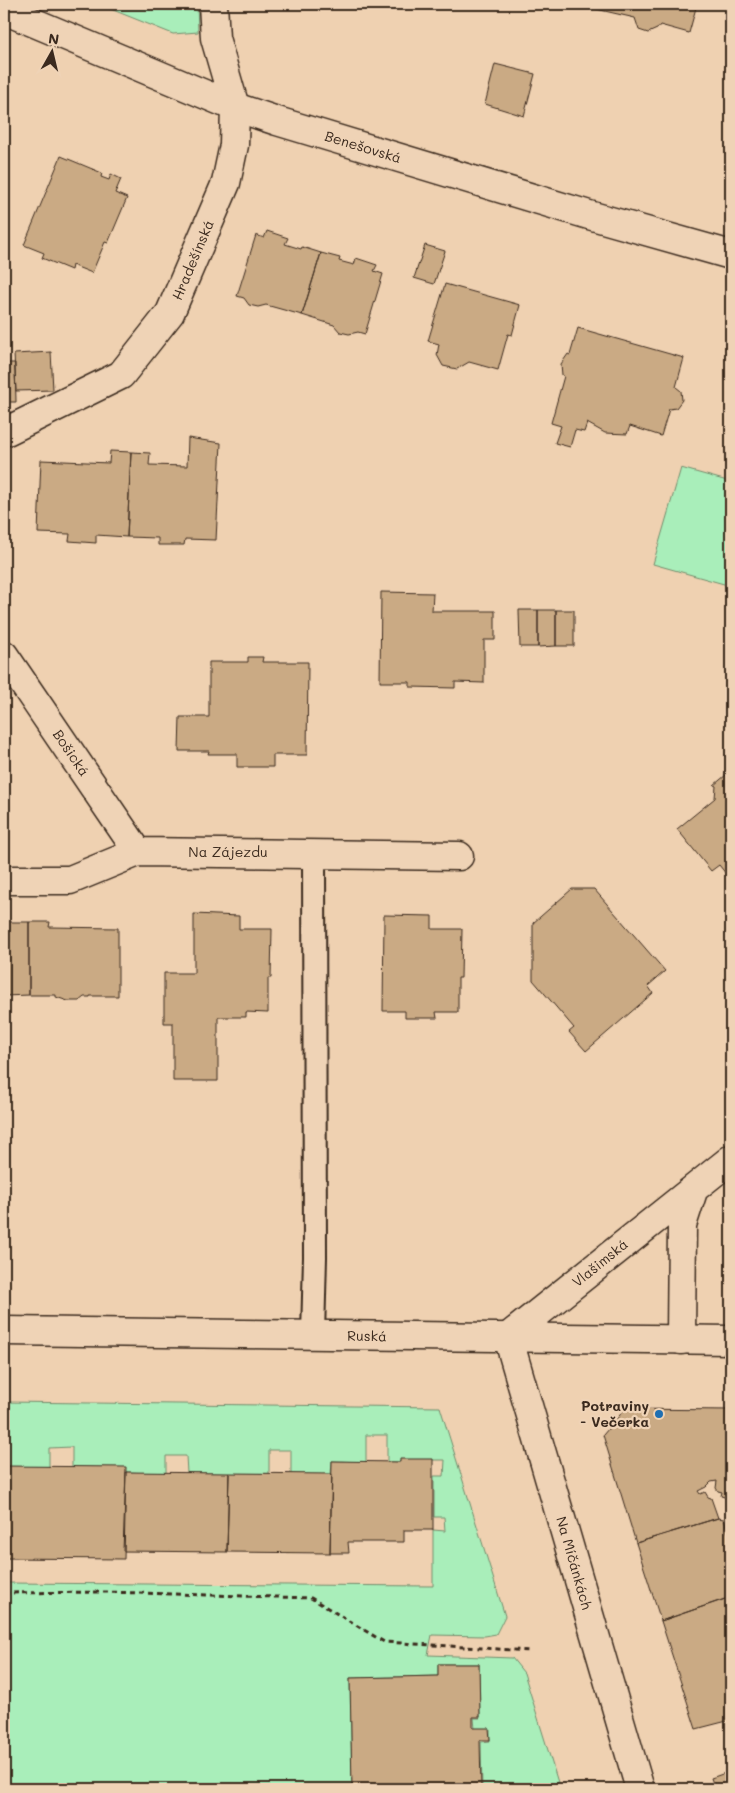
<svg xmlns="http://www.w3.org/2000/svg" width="735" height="1793" font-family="Mali,sans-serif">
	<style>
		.green { fill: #a9eeba; stroke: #728c6c }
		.building { fill: #caaa84; stroke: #3b2a1e }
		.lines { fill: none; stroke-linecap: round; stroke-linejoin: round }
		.service-casing { stroke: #3b2a1e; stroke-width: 26 }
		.minor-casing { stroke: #3b2a1e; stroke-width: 31 }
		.tertiary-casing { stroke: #3b2a1e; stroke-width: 31 }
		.path { stroke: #3b2a1e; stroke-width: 3; stroke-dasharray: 5 4; stroke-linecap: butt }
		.service { stroke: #efd3b6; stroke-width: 22 }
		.minor { stroke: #efd3b6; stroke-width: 28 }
		.tertiary { stroke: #efd3b6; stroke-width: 28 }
		.poi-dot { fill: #1f6fb2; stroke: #efd3b6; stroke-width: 2 }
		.labels { text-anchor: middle; stroke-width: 4.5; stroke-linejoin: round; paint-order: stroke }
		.street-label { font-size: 14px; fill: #3b2a1e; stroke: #efd3b6 }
		.poi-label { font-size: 14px; font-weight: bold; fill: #3b2a1e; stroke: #efd3b6; text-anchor: end }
	</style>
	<rect width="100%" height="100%" fill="#efd1b1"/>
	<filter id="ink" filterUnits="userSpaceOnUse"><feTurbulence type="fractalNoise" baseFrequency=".02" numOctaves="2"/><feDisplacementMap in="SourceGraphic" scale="10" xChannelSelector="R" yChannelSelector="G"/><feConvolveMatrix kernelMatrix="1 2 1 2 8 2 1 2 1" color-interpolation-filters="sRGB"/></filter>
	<g filter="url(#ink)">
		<!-- green -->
		<path class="green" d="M 98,4 L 197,4 L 198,32 L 173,34 Z
			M 681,468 L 731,482 L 731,586 L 653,564 Z
			M 4,1402 L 440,1407 L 505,1616 L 496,1634 L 485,1636 L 432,1635 L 428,1655 L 512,1658 L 524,1673 L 560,1789 L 482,1789 L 481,1742 L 490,1741 L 490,1729 L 475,1729 L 474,1718 L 480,1718 L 479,1664 L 438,1664 L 438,1676 L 350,1678 L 352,1789 L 4,1789 L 4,1583 L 433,1586 L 433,1530 L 445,1531 L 444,1517 L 434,1517 L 434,1476 L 444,1476 L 445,1460 L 402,1460 L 400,1462 L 387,1462 L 387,1435 L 366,1435 L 366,1462 L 332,1461 L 331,1475 L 291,1475 L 291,1450 L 269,1450 L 269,1474 L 187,1473 L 186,1456 L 166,1456 L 166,1474 L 72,1469 L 72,1447 L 49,1448 L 49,1468 L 4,1467 Z"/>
		<!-- building -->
		<path class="building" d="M 597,4 L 697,4 L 689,33 L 660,25 L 657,29 L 648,33 L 639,30 L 635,18 L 596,9 Z
			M 495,64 L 535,74 L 524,116 L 485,104 Z
			M 61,156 L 102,173 L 101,177 L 109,180 L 111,174 L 121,179 L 115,193 L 127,198 L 108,243 L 105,242 L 92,273 L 72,265 L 71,270 L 42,258 L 44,253 L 24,245 Z
			M 267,231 L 288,238 L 285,244 L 301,249 L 302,247 L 321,253 L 302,315 L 266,305 L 258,307 L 249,305 L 244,298 L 237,296 L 256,235 L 264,238 Z
			M 425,245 L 445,251 L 434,284 L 414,278 Z
			M 321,253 L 340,258 L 339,261 L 354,265 L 356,258 L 377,265 L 374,271 L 383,274 L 365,334 L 358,332 L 349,334 L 340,332 L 334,325 L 302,315 Z
			M 445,284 L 520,305 L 512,335 L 508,334 L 498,370 L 469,362 L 457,369 L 443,366 L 437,355 L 439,344 L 428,341 Z
			M 578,328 L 684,358 L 676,387 L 681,391 L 682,400 L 676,408 L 669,409 L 661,436 L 630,426 L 627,434 L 605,433 L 587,423 L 584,432 L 575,430 L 570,447 L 555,443 L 561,426 L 551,423 L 564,376 L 562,375 L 561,364 L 568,354 L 570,355 Z
			M 51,352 L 53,390 L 16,391 L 14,354 Z
			M 4,363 L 15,363 L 16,402 L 4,402 Z
			M 188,438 L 221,443 L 216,540 L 185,539 L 184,545 L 158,545 L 158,538 L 127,537 L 131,452 L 150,453 L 149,465 L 187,466 Z
			M 110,451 L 131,452 L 127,537 L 96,535 L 96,543 L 69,541 L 70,534 L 38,533 L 41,460 L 109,463 Z
			M 381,592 L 433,593 L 432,611 L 495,611 L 495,640 L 484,640 L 484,683 L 455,682 L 455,688 L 410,687 L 410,682 L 380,682 Z
			M 519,610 L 538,610 L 538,647 L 520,647 Z
			M 538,610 L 556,610 L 556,646 L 538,647 Z
			M 556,610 L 574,610 L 574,646 L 556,646 Z
			M 248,657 L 263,657 L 262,662 L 308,662 L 307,755 L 273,755 L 273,767 L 237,767 L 237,754 L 208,754 L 209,751 L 179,751 L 180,717 L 209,717 L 209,662 L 248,662 Z
			M 726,775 L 731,777 L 731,880 L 719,865 L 711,871 L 677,829 L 715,798 L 716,786 L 714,785 Z
			M 572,889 L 594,889 L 665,971 L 648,986 L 653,993 L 586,1051 L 569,1032 L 574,1028 L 533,980 L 533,923 Z
			M 194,914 L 239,916 L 239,929 L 272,929 L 271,978 L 268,978 L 268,1013 L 246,1012 L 246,1017 L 218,1017 L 218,1081 L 173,1081 L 173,1023 L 164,1023 L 164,973 L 194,973 Z
			M 384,915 L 432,916 L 432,929 L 462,929 L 461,978 L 458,978 L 458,1012 L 436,1012 L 437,1018 L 405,1018 L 405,1011 L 383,1011 Z
			M 8,922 L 29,922 L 29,995 L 4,996 L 4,927 L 8,927 Z
			M 29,922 L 50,922 L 49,927 L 118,928 L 118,996 L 90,996 L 90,997 L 84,997 L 79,1001 L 68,1001 L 56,997 L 56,995 L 29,995 Z
			M 625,1409 L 731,1410 L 731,1499 L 721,1496 L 722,1492 L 718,1491 L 716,1488 L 717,1481 L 711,1482 L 706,1487 L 698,1491 L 700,1494 L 705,1492 L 708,1497 L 711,1498 L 718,1518 L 636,1543 L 603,1435 Z
			M 400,1459 L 433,1459 L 433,1530 L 404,1530 L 404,1542 L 348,1542 L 349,1553 L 330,1553 L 332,1461 L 400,1462 Z
			M 4,1466 L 126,1467 L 124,1559 L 4,1558 Z
			M 126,1472 L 229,1473 L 227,1552 L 123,1551 Z
			M 229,1473 L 332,1474 L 330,1553 L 227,1552 Z
			M 718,1518 L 724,1519 L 728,1533 L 731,1532 L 731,1597 L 661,1621 L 636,1543 Z
			M 731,1597 L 731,1720 L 696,1729 L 661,1621 Z
			M 438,1664 L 479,1664 L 480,1717 L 473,1717 L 473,1728 L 489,1728 L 490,1740 L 480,1740 L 481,1789 L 352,1789 L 350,1678 L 438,1676 Z
			M 731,1771 L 731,1789 L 715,1789 L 711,1778 Z"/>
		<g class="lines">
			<!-- service casing -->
			<g class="service-casing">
				<path id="service" d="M 313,1335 L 315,1257 L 314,853"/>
			</g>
			<!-- minor casing -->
			<g class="minor-casing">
				<path id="minor" d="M 4,431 L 7,431 L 121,375 L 170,313 L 226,183 L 234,145 L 235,107 L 215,38 L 213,4
					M 4,655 L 138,852
					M 4,880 L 70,880 L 138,852 L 459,856
					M 681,1340 L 682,1225 L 693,1191
					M 640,1789 L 508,1337 L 731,1159"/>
			</g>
			<!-- tertiary casing -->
			<g class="tertiary-casing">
				<path id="tertiary" d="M 4,10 L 235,107 L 277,121 L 589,215 L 731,255
					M 4,1331 L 731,1340"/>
			</g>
			<!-- path -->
			<path class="path" d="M 4,1593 L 105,1592 L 311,1598 L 384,1642 L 530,1651"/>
			<!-- service -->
			<use href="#service" class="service"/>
			<!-- minor -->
			<use href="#minor" class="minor"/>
			<!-- tertiary -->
			<use href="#tertiary" class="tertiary"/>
		</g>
	</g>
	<!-- markers -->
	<circle class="poi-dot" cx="659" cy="1414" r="5"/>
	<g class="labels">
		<!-- street labels -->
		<g class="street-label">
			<text transform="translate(363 147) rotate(17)" y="5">Benešovská</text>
			<text transform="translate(193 260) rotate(-67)" y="5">Hradešínská</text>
			<text transform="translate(71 753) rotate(56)" y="5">Bošická</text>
			<text x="228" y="857">Na Zájezdu</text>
			<text transform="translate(600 1263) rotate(-39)" y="5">Vlašimská</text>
			<text transform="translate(367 1336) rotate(1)" y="5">Ruská</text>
			<text transform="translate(574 1563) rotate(74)" y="5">Na Míčánkách</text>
		</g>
		<!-- poi labels -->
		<g class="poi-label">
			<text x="649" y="1411">Potraviny<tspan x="649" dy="16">- Večerka</tspan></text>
		</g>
	</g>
	<!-- margin -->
	<rect width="735" height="1793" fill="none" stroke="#efd3b6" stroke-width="20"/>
	<rect x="10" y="10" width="715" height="1773" fill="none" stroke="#3b2a1e" stroke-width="2" filter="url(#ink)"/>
	<!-- north arrow -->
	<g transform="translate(52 52) rotate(8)" stroke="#efd3b6" stroke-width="4" paint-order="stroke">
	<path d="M0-4L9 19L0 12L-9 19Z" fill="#3b2a1e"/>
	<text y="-8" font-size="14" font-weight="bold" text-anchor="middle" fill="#3b2a1e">N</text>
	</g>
</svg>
